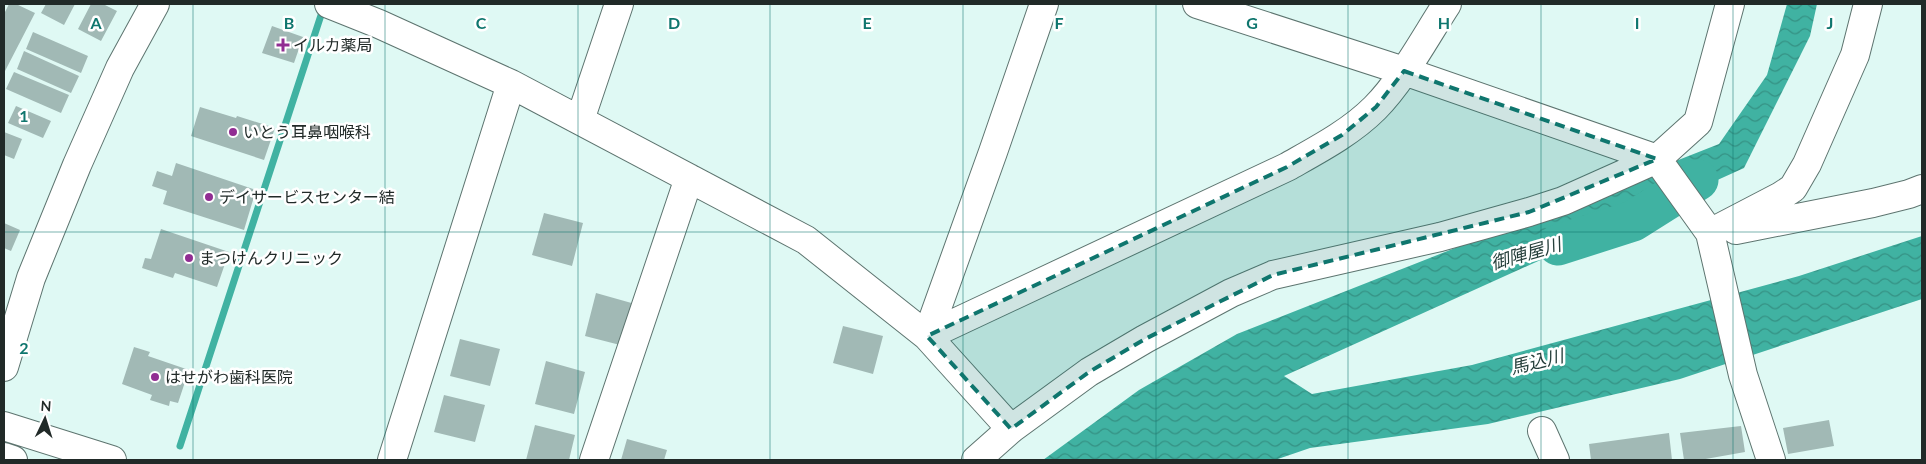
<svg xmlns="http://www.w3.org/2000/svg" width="1926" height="464" font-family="Lato,'Noto Sans JP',sans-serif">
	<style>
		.water { fill: url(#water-waves) }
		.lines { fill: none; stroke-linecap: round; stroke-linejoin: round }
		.stream { stroke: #40b2a2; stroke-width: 7 }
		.river { stroke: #40b2a2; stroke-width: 41 }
		.building { fill: #a1b9b5 }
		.minor-casing { stroke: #5d746f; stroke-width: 30 }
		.major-casing { stroke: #5d746f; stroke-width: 30 }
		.minor { stroke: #fff; stroke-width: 28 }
		.major { stroke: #fff; stroke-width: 28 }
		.marked { fill: #0f766e; fill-opacity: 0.2; stroke: #0f766e; stroke-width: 4; stroke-dasharray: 10 6; stroke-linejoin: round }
		.grid { fill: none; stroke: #0f766e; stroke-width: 1; stroke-opacity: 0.55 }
		.poi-dot { fill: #912d93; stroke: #fff; stroke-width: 2 }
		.labels { text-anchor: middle; stroke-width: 5; stroke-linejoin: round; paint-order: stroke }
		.poi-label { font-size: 16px; fill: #212a28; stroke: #fff; text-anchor: start }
		.water-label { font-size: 18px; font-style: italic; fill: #263f3b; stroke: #fff }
		.grid-label { font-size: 16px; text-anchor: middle; font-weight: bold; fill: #0f766e; stroke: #fff; stroke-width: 5; stroke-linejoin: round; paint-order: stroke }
	</style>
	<defs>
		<pattern id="water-waves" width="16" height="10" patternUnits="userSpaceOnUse" patternTransform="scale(1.25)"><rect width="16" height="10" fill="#40b2a2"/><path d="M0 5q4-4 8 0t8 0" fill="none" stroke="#359184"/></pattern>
	</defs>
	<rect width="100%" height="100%" fill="#dff9f4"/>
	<!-- water -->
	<path class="water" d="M 1787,4 L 1817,4 L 1810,36 L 1744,168 L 1284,376 L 1312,394 L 1472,365 L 1799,276 L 1922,236 L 1922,299 L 1680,379 L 1488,424 L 1310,448 L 1275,460 L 1043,460 L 1139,390 L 1237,334 L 1719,144 L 1767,75 Z"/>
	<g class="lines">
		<!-- stream -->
		<path class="stream" d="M 180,446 L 324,6"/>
		<!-- river -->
		<path class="river" d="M 1558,245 L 1633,221 L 1698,180"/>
	</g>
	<!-- building -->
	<path class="building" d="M 9,4 L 16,4 L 35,13 L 4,73 L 4,14 Z
		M 46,4 L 75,4 L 64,25 L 41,13 Z
		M 91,4 L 103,4 L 117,11 L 101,41 L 78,29 Z
		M 272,26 L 303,37 L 294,63 L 262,53 Z
		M 33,32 L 88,56 L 81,73 L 26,49 Z
		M 24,51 L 79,76 L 71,93 L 17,69 Z
		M 14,72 L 69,95 L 61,113 L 6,89 Z
		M 16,106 L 51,121 L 43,138 L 8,123 Z
		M 200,107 L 236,118 L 237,116 L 275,128 L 264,160 L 191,136 Z
		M 4,132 L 22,139 L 14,159 L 4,155 Z
		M 176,163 L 256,190 L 244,230 L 163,204 L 167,191 L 152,186 L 157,171 L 172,176 Z
		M 544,213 L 583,223 L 572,266 L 532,255 Z
		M 4,223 L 20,230 L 11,251 L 4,248 Z
		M 161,229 L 229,252 L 217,287 L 175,273 L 173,278 L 142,268 L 145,258 L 151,259 Z
		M 596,293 L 635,304 L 624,346 L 585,336 Z
		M 843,326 L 883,336 L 873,374 L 833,363 Z
		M 460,339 L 500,349 L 490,386 L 450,376 Z
		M 134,347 L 150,352 L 148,356 L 189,370 L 178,403 L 170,401 L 169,406 L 150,400 L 152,395 L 122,384 Z
		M 546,361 L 585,372 L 574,414 L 535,404 Z
		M 444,395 L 485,405 L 475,442 L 434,432 Z
		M 1829,420 L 1834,446 L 1788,454 L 1783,428 Z
		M 535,425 L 575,435 L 569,460 L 526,460 Z
		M 1741,426 L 1745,452 L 1700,460 L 1684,460 L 1680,433 Z
		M 1669,433 L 1672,460 L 1591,460 L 1589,444 Z
		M 627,439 L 667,450 L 664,460 L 621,460 Z"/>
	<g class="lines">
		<!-- minor casing -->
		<g class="minor-casing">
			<path id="minor" d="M 329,4 L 379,24 L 511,84 L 806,240 L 927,336 L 1011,429
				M 1197,4 L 1404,71 L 1657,159 L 1710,233 L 1743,375 L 1771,460
				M 580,120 L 619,4
				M 1736,230 L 1873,203 L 1909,194 L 1922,189
				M 1710,233 L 1781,196 L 1793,188 L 1807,164 L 1855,55 L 1868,4
				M 927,336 L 1287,167 C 1317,150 1350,133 1375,108 C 1402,81 1426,36 1447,4
				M 927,336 L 993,152 L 1044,4
				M 4,367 L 31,278 L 77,165 L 120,68 L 155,4
				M 1542,431 L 1555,460
				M 392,460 L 511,84
				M 594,460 L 689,178
				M 976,460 L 1011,429 L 1089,372 L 1145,339 L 1231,293 L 1273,275 L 1440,237 L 1529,212 L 1563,201 L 1657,159 L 1698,122 L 1730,4"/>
		</g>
		<!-- major casing -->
		<g class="major-casing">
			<path id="major" d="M 4,426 L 112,460
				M 4,457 L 13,460"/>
		</g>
		<!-- minor -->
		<use href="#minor" class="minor"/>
		<!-- major -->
		<use href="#major" class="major"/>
	</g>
	<!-- marked area -->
	<path class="marked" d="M 1404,71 L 1657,159 L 1529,212 L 1273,275 L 1145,339 L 1089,372 L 1011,429 L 927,336 L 1287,167 L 1342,135 L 1376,107 Z"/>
	<!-- grid -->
	<path class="grid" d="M 193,4 L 193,460M 385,4 L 385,460M 578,4 L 578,460M 770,4 L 770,460M 963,4 L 963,460M 1156,4 L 1156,460M 1348,4 L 1348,460M 1541,4 L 1541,460M 1733,4 L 1733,460M 4,232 L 1922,232"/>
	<!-- markers -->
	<g class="poi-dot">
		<path d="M280.5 37.5h5v5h5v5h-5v5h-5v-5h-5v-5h5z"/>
		<circle cx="233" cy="132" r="5"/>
		<circle cx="209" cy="197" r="5"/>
		<circle cx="189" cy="258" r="5"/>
		<circle cx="155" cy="377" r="5"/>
	</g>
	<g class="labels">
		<!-- poi labels -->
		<g class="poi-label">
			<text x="293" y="51">イルカ薬局</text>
			<text x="243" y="138">いとう耳鼻咽喉科</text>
			<text x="219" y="203">デイサービスセンター結</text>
			<text x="199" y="264">まつけんクリニック</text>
			<text x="165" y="383">はせがわ歯科医院</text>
		</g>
		<!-- water labels -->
		<g class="water-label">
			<text transform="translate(1526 254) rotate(-16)" y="6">御陣屋川</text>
			<text transform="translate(1537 362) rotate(-14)" y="6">馬込川</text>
		</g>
	</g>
	<g class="grid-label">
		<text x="96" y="29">A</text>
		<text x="289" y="29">B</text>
		<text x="481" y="29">C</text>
		<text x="674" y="29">D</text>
		<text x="867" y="29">E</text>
		<text x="1059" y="29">F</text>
		<text x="1252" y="29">G</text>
		<text x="1444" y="29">H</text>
		<text x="1637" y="29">I</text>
		<text x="1830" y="29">J</text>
		<text x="24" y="122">1</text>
		<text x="24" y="354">2</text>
	</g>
	<!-- border -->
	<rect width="1926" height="464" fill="none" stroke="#212a28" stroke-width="10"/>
	<!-- north arrow -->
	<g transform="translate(45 419) rotate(4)" stroke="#ffffff" stroke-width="4" paint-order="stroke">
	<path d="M0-4L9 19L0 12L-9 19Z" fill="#212a28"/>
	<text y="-8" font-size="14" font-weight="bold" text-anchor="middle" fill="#212a28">N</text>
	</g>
</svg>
